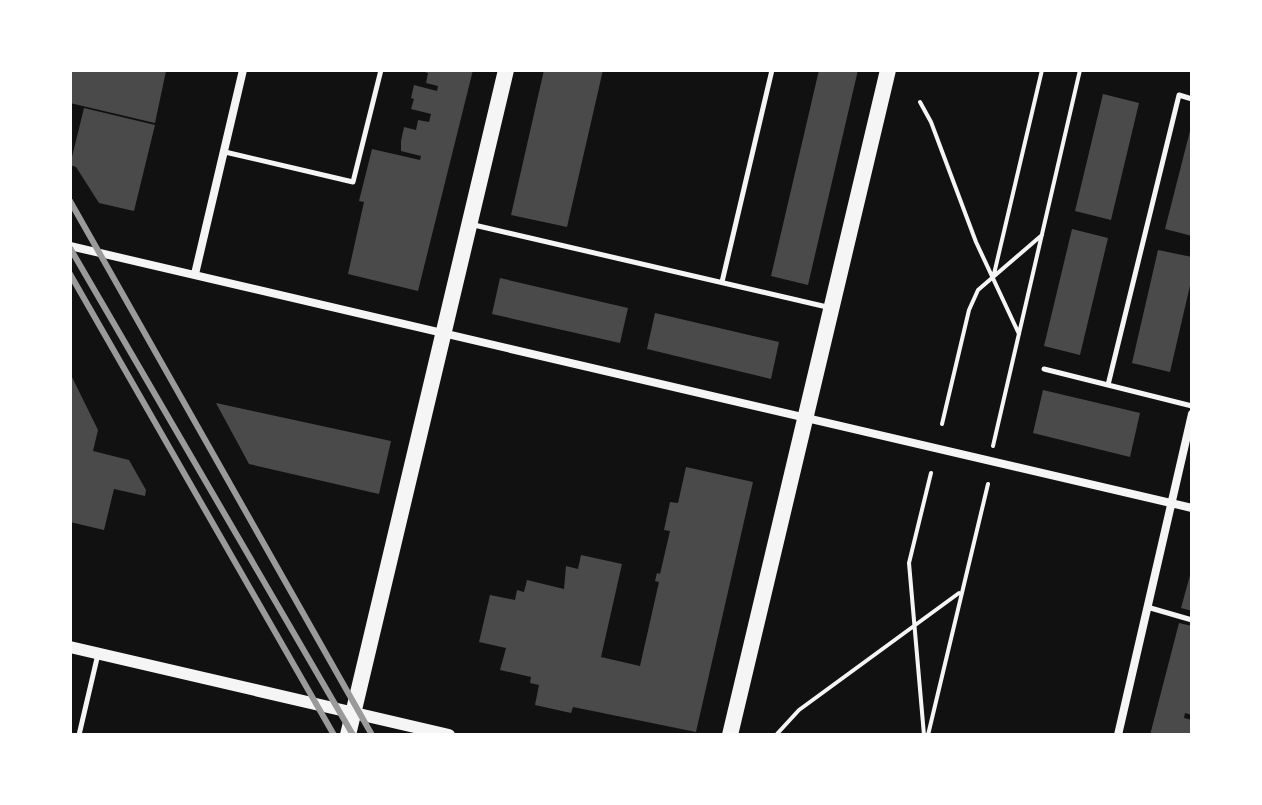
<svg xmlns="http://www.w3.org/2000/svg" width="1262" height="805" font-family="Overpass,sans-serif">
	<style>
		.building { fill: #4a4a4a }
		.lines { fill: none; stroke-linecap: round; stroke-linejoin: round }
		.path { stroke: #f5f5f5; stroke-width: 4 }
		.service { stroke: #f5f5f5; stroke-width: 5 }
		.minor { stroke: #f5f5f5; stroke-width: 8 }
		.tertiary { stroke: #f5f5f5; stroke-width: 12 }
		.primary { stroke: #f5f5f5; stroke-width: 16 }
		.rail { stroke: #9a9a9a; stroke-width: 6 }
	</style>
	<rect width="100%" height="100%" fill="#111"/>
	<!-- building -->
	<path class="building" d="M 70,70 L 166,71 L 155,123 L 70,103 Z
		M 419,70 L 473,70 L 418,291 L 348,274 L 364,202 L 359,201 L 372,149 L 420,160 L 421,156 L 401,151 L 401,141 L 404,127 L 416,130 L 418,120 L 429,122 L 431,114 L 411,109 L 414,99 L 411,98 L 414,85 L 437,91 L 438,86 L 426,83 L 428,73 Z
		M 544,70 L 603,70 L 567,227 L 511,215 Z
		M 819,70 L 858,70 L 808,285 L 771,276 Z
		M 1103,94 L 1139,103 L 1111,220 L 1075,211 Z
		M 84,108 L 155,125 L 134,211 L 99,203 L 76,167 L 70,165 Z
		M 1192,123 L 1192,236 L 1165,229 Z
		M 1072,229 L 1108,238 L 1080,355 L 1044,346 Z
		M 1158,250 L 1192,257 L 1192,277 L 1170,372 L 1132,363 Z
		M 500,278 L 628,308 L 620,343 L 492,314 Z
		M 655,313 L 779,342 L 771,379 L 647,349 Z
		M 70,373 L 98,430 L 93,451 L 129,460 L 146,490 L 145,496 L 114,489 L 104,530 L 70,522 Z
		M 1043,390 L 1140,413 L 1130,457 L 1033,433 Z
		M 216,403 L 391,441 L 379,494 L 249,464 Z
		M 686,467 L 753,482 L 696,732 L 573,707 L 571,713 L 535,705 L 539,685 L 530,683 L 531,677 L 500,670 L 506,648 L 479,642 L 490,595 L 515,600 L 517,590 L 524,592 L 527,580 L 564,589 L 566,566 L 578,569 L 581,555 L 622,564 L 601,657 L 640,666 L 659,582 L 655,581 L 657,573 L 660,574 L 670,531 L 664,530 L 670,502 L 678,503 Z
		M 1192,568 L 1192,611 L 1181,608 Z
		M 1179,623 L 1192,626 L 1192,715 L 1185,713 L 1184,718 L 1192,720 L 1192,735 L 1150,735 Z"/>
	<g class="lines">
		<!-- path -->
		<path class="path" d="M 920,102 L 931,122 L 976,242 L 1019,334
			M 994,274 L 1042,70
			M 942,424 L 969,310 L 978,290 L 1042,235
			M 993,446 L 1080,70
			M 776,735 L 799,710 L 959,593
			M 924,735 L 909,563 L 931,473
			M 928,735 L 988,484"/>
		<!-- service -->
		<path class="service" d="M 225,152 L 353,182 L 381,70
			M 474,225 L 827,307
			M 722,282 L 772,70
			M 1044,369 L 1192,406
			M 1108,385 L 1179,95 L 1192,99
			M 1147,607 L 1192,620
			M 79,735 L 98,654"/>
		<!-- minor -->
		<path class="minor" d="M 70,246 L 1192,508
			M 195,274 L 243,70
			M 1118,735 L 1192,414"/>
		<!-- tertiary -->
		<path class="tertiary" d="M 70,647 L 449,735"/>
		<!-- primary -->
		<path class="primary" d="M 348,735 L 506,70
			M 730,735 L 888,70"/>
		<!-- rail -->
		<path class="rail" d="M 70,201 L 372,735
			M 70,248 L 353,735
			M 70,274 L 334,735"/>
	</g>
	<!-- border -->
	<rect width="1262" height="805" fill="none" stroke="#ffffff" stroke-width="144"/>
</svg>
